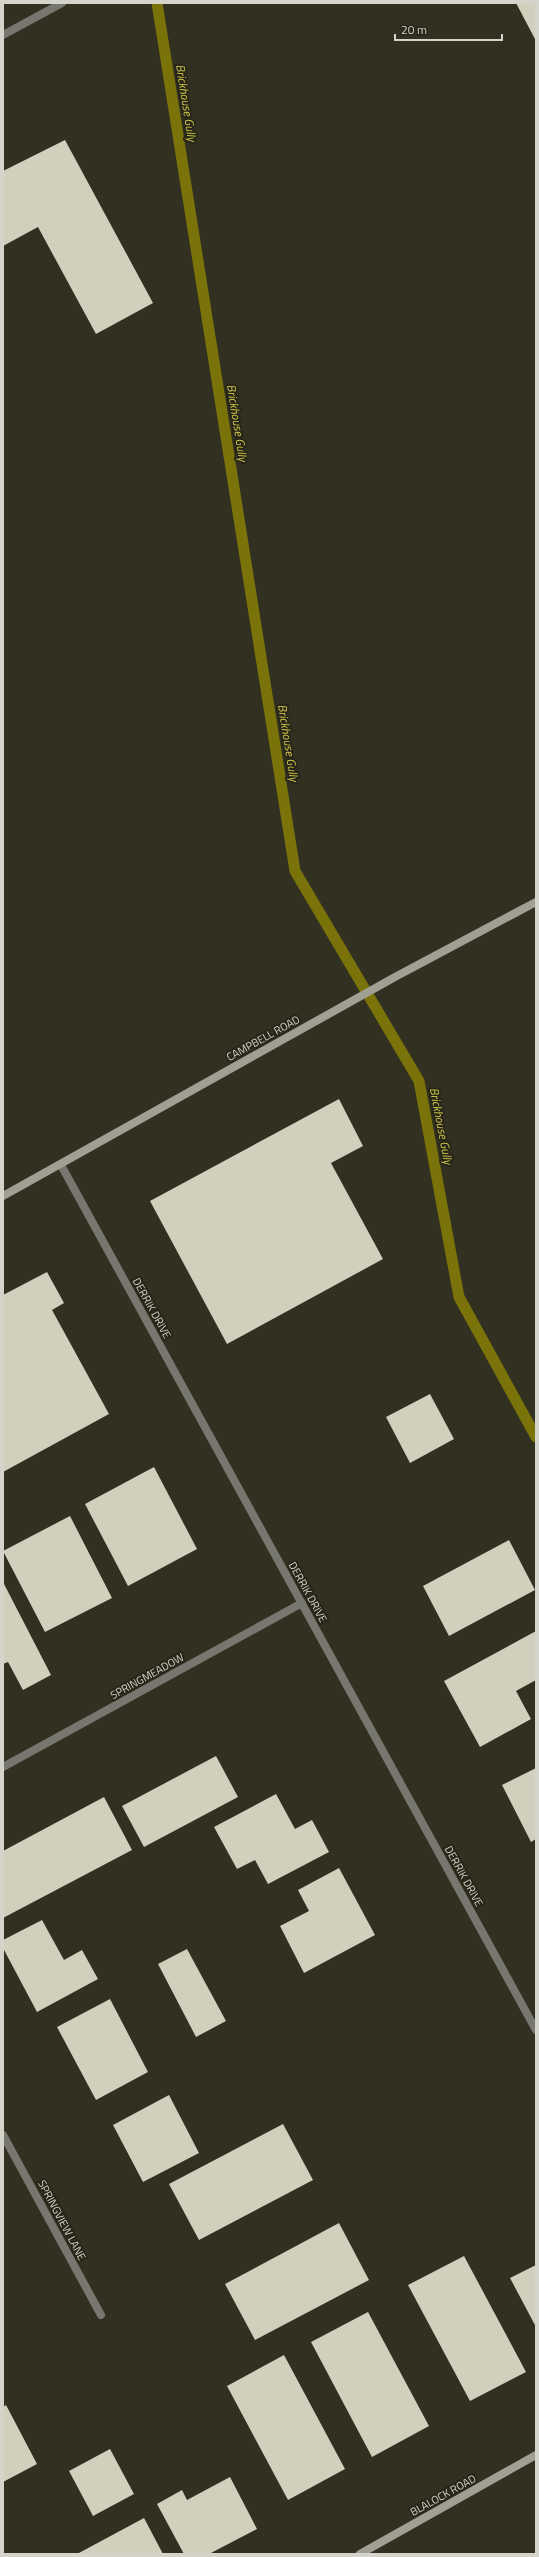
<svg xmlns="http://www.w3.org/2000/svg" width="539" height="2557" font-family="'Titillium Web',sans-serif">
	<style>
		.lines { fill: none; stroke-linecap: round; stroke-linejoin: round }
		.stream { stroke: #7a730a; stroke-width: 11 }
		.building { fill: #d0d0bd }
		.street { stroke: #77776f; stroke-width: 8 }
		.secondary { stroke: #a09f93; stroke-width: 8 }
		.labels { text-anchor: middle; stroke-width: 4; stroke-linejoin: round; paint-order: stroke }
		.street-label { font-size: 11px; fill: #d4d4ca; stroke: #272618 }
		.water-label { font-size: 12px; font-style: italic; fill: #d0c74b; stroke: #272618 }
	</style>
	<rect width="100%" height="100%" fill="#313021"/>
	<g class="lines">
		<!-- stream -->
		<path class="stream" d="M 157,3 L 295,871 L 419,1081 L 459,1297 L 536,1437"/>
	</g>
	<!-- building -->
	<path class="building" d="M 516,3 L 536,3 L 536,41 Z
		M 65,140 L 153,303 L 96,334 L 38,227 L 3,246 L 3,171 Z
		M 339,1099 L 363,1146 L 331,1163 L 383,1259 L 227,1344 L 150,1201 Z
		M 47,1272 L 64,1303 L 52,1310 L 109,1414 L 3,1472 L 3,1295 Z
		M 430,1394 L 454,1439 L 410,1463 L 386,1417 Z
		M 154,1467 L 197,1549 L 128,1586 L 85,1504 Z
		M 70,1516 L 112,1598 L 45,1632 L 3,1551 Z
		M 509,1540 L 535,1590 L 449,1636 L 423,1586 Z
		M 3,1582 L 51,1675 L 23,1690 L 8,1662 L 3,1664 Z
		M 536,1631 L 536,1680 L 516,1691 L 531,1719 L 480,1747 L 444,1681 Z
		M 216,1756 L 238,1797 L 144,1847 L 122,1806 Z
		M 536,1768 L 536,1839 L 531,1842 L 502,1785 Z
		M 276,1794 L 295,1829 L 312,1820 L 329,1852 L 268,1884 L 255,1860 L 237,1869 L 214,1827 Z
		M 104,1797 L 132,1850 L 3,1918 L 3,1851 Z
		M 339,1868 L 375,1935 L 304,1973 L 280,1926 L 309,1911 L 298,1890 Z
		M 42,1920 L 64,1960 L 82,1950 L 98,1979 L 37,2012 L 3,1948 L 3,1940 Z
		M 187,1949 L 226,2021 L 196,2037 L 158,1964 Z
		M 110,1999 L 148,2072 L 96,2100 L 57,2027 Z
		M 169,2095 L 199,2153 L 143,2182 L 113,2125 Z
		M 283,2124 L 313,2180 L 199,2240 L 169,2184 Z
		M 339,2223 L 369,2280 L 255,2340 L 225,2284 Z
		M 464,2256 L 526,2372 L 470,2401 L 408,2285 Z
		M 536,2265 L 536,2327 L 510,2278 Z
		M 368,2312 L 429,2426 L 372,2457 L 311,2342 Z
		M 284,2355 L 345,2469 L 288,2500 L 227,2386 Z
		M 6,2405 L 37,2464 L 3,2482 L 3,2407 Z
		M 110,2449 L 134,2494 L 93,2516 L 69,2471 Z
		M 230,2477 L 257,2529 L 209,2554 L 184,2554 L 157,2504 L 182,2490 L 187,2500 Z
		M 144,2518 L 163,2554 L 77,2554 Z"/>
	<g class="lines">
		<!-- street -->
		<path class="street" d="M 3,35 L 62,3
			M 61,1165 L 536,2030
			M 3,1767 L 302,1603
			M 3,2135 L 101,2315"/>
		<!-- secondary -->
		<path class="secondary" d="M 3,1196 L 395,977 L 536,902
			M 360,2554 L 536,2455"/>
	</g>
	<g class="labels">
		<!-- street labels -->
		<g class="street-label">
			<text transform="translate(263 1038) rotate(-29)" y="4">CAMPBELL ROAD</text>
			<text transform="translate(152 1308) rotate(61)" y="4">DERRIK DRIVE</text>
			<text transform="translate(308 1592) rotate(61)" y="4">DERRIK DRIVE</text>
			<text transform="translate(147 1676) rotate(-29)" y="4">SPRINGMEADOW</text>
			<text transform="translate(464 1876) rotate(61)" y="4">DERRIK DRIVE</text>
			<text transform="translate(62 2220) rotate(62)" y="4">SPRINGVIEW LANE</text>
			<text transform="translate(443 2495) rotate(-29)" y="4">BLALOCK ROAD</text>
		</g>
		<!-- water labels -->
		<g class="water-label">
			<text transform="translate(186 103) rotate(81)" y="4">Brickhouse Gully</text>
			<text transform="translate(237 423) rotate(81)" y="4">Brickhouse Gully</text>
			<text transform="translate(288 743) rotate(81)" y="4">Brickhouse Gully</text>
			<text transform="translate(441 1126) rotate(79)" y="4">Brickhouse Gully</text>
		</g>
	</g>
	<!-- border -->
	<rect width="539" height="2557" fill="none" stroke="#d4d4ca" stroke-width="8"/>
	<!-- scale -->
	<path d="M395 34v6h107v-6" fill="none" stroke="#d4d4ca" stroke-width="2"/>
	<text x="401" y="34" font-size="12" fill="#d4d4ca" stroke="#272618" stroke-width="3" paint-order="stroke">20 m</text>
</svg>
